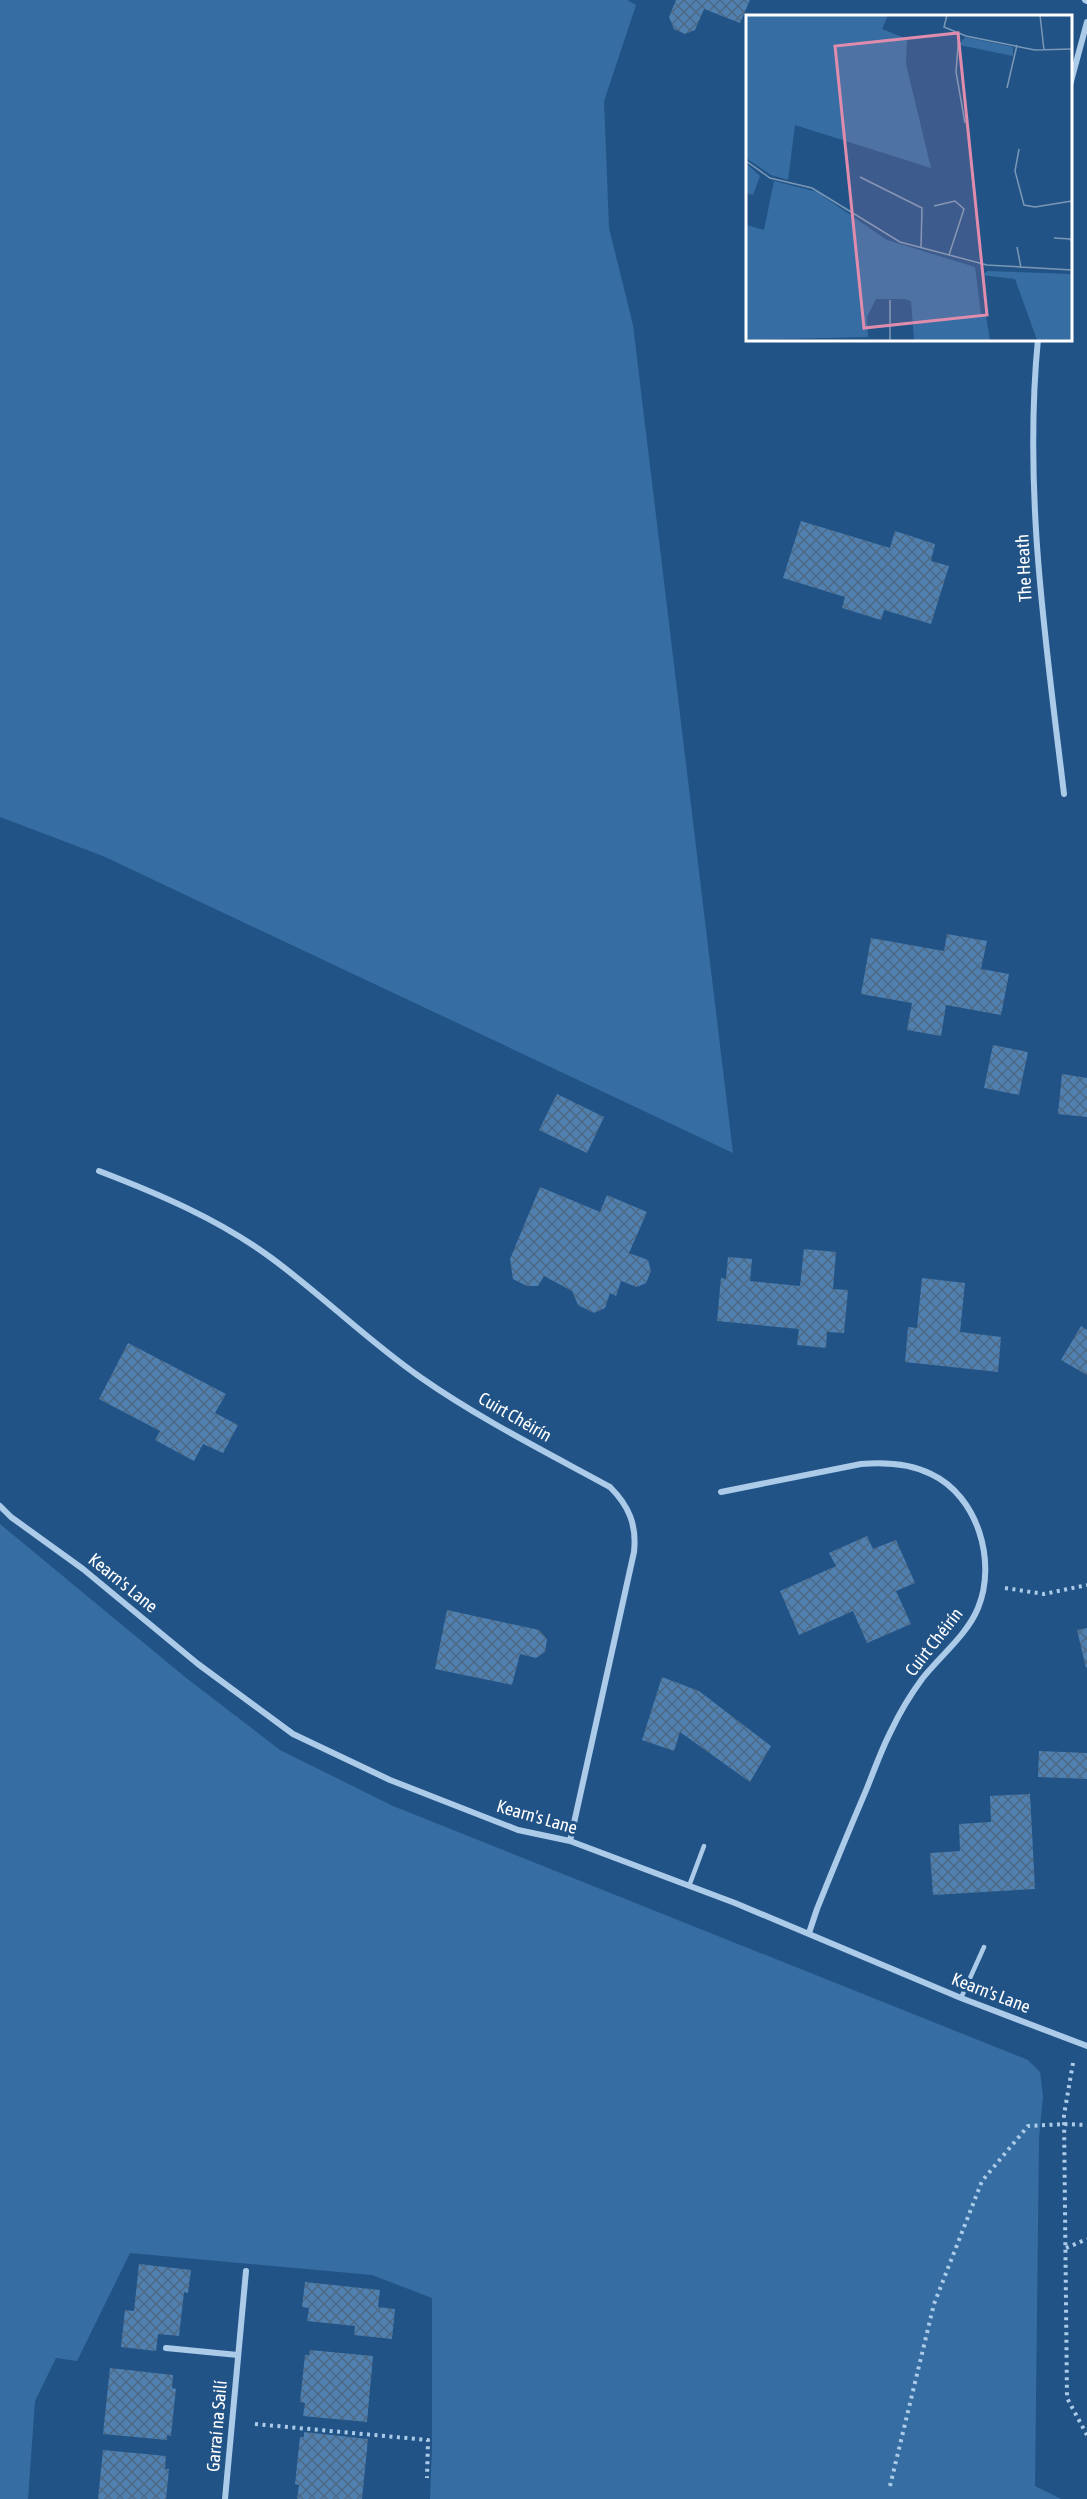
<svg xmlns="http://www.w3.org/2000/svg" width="1087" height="2499" font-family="'Asap Condensed',sans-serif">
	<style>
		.grass { fill: #366ea3 }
		.building { fill: url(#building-cross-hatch) }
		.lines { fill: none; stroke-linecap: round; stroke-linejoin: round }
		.path { stroke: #accbe9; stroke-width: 4; stroke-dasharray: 3 4.5; stroke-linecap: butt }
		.service { stroke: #accbe9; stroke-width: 4.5 }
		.minor { stroke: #accbe9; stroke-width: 6 }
		.labels { text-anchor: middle; stroke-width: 6; stroke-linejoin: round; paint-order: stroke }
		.street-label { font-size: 18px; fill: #fff; stroke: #225386 }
		.inset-road { fill: none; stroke: #7a98b6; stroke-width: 1.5 }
		.view { fill: #e08cad; fill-opacity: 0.15; stroke: #e08cad; stroke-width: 3 }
		.inset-edge { fill: none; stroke: #fff; stroke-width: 3 }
	</style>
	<defs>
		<pattern id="building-cross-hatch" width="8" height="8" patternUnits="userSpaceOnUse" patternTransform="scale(1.5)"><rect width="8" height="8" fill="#4f80b0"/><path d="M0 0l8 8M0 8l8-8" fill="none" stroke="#4e6983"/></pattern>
	</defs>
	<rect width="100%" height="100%" fill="#225386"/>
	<!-- grass -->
	<path class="grass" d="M 0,0 L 627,0 L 636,5 L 604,101 L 609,228 L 633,325 L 733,1153 L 103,856 L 0,817 Z
		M 0,1524 L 185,1677 L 280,1750 L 393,1806 L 1028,2060 L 1040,2072 L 1043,2096 L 1039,2138 L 1035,2486 L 1061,2499 L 430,2499 L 432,2446 L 432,2298 L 372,2275 L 130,2253 L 77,2361 L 56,2358 L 35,2401 L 28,2499 L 0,2499 Z"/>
	<!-- building -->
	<path class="building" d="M 676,0 L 750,0 L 740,23 L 704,9 L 695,30 L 685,34 L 674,29 L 669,17 Z
		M 801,521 L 890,548 L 895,531 L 935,544 L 931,561 L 949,566 L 931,624 L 884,610 L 881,620 L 842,608 L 845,597 L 783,578 Z
		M 947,934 L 987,941 L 981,969 L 1009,974 L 1001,1015 L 946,1005 L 941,1036 L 907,1030 L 912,1003 L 861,994 L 871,938 L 944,951 Z
		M 993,1045 L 1028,1052 L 1019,1095 L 984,1088 Z
		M 1062,1074 L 1087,1078 L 1087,1117 L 1058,1114 Z
		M 557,1094 L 604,1117 L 587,1153 L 539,1130 Z
		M 540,1187 L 600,1212 L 607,1195 L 647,1212 L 629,1253 L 648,1260 L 651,1271 L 646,1283 L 637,1287 L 621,1281 L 616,1296 L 610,1293 L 605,1308 L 594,1313 L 578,1305 L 572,1291 L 544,1276 L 538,1286 L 527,1286 L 513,1279 L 510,1259 Z
		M 804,1249 L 836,1252 L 833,1289 L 848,1290 L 844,1333 L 827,1332 L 826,1348 L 797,1345 L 799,1329 L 717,1321 L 721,1278 L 726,1279 L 728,1257 L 752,1259 L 750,1281 L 800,1286 Z
		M 922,1278 L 965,1283 L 960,1332 L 1001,1337 L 998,1372 L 905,1362 L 908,1327 L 917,1328 Z
		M 1081,1326 L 1087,1330 L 1087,1375 L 1061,1360 Z
		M 128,1343 L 226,1394 L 215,1413 L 238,1425 L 223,1453 L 203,1444 L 194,1461 L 155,1440 L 160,1431 L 99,1399 Z
		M 867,1536 L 873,1549 L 896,1540 L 915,1583 L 896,1591 L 911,1624 L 867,1643 L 853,1611 L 799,1635 L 780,1591 L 836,1566 L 829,1553 Z
		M 447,1610 L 539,1630 L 547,1639 L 545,1652 L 536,1658 L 520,1654 L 512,1685 L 435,1669 Z
		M 1087,1628 L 1087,1667 L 1086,1668 L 1077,1630 Z
		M 662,1677 L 699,1691 L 771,1746 L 750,1782 L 680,1732 L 674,1751 L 642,1740 Z
		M 1039,1751 L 1087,1753 L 1087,1779 L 1038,1777 Z
		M 1030,1794 L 1035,1889 L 933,1895 L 930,1853 L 960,1851 L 959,1824 L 991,1822 L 990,1796 Z
		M 139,2264 L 191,2270 L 188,2293 L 184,2292 L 179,2336 L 158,2334 L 156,2351 L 121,2347 L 125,2310 L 134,2311 Z
		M 305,2282 L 380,2290 L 378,2307 L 395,2309 L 392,2339 L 354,2335 L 355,2326 L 307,2321 L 309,2308 L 302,2307 Z
		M 310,2350 L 373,2356 L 367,2422 L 303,2416 L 305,2403 L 300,2402 L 305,2355 L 309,2355 Z
		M 110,2368 L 173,2375 L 172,2388 L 176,2389 L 174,2406 L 171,2436 L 167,2435 L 167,2440 L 103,2434 Z
		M 304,2432 L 368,2439 L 362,2499 L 297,2499 L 299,2485 L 295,2484 L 300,2437 L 304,2437 Z
		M 103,2450 L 166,2456 L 165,2469 L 169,2469 L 166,2499 L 98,2499 Z"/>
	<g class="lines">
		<!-- path -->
		<path class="path" d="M 1005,1588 L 1044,1594 L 1087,1585
			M 1073,2063 L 1064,2115 L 1067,2398 L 1087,2435
			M 1066,2248 L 1087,2239
			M 255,2424 L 428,2440 L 427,2478
			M 890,2486 L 934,2304 L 982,2181 L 1028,2126 L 1064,2124 L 1087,2125"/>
		<!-- service -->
		<path class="service" d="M 689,1886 L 704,1846
			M 961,1998 L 984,1947"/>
		<!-- minor -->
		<path class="minor" d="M 1085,0 L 1087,1
			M 1070,85 L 1087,22
			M 1038,339 C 1023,491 1046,644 1064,794
			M 99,1171 C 159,1194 218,1219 270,1257 C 322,1295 368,1341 420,1377 C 480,1419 546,1452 610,1487 C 629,1506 637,1525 634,1552 L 570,1841
			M 721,1492 L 861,1464 C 885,1462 909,1463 931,1474 C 978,1496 997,1562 978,1608 C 967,1635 940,1656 922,1679 C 911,1694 900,1712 892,1729 C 882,1748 875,1768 867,1788 C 850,1828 833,1869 817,1909 L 809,1933
			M 0,1506 L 11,1517 L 83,1569 L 198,1664 L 293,1734 L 390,1780 L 518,1830 L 570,1841 L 735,1903 L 961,1998 L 1087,2046
			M 166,2348 L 238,2355
			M 225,2499 L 246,2271"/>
	</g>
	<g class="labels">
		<!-- street labels -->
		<g class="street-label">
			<text transform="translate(1024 568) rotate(-93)" y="6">The Heath</text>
			<text transform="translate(515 1417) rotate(30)" y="6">Cuirt Chéirín</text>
			<text transform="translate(123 1583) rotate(39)" y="6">Kearn's Lane</text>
			<text transform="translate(934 1642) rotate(-52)" y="6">Cuirt Chéirín</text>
			<text transform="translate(537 1817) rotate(16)" y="6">Kearn's Lane</text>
			<text transform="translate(991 1993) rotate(21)" y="6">Kearn's Lane</text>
			<text transform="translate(217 2426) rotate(-85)" y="6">Garraí na Sailí</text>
		</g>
	</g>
	<!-- overview -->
	<g transform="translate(746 15)">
		<rect width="326" height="326" fill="#225386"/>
		<path d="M 0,0 L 142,0 L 136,14 L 161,24 L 160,49 L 185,153 L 49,110 L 42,165 L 25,160 L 0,143 ZM 219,22 L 267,32 L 267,41 L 213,30 ZM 0,148 L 14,161 L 7,180 L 0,178 ZM 28,166 L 71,177 L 141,225 L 229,252 L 235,299 L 240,301 L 244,325 L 168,325 L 165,286 L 158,284 L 130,284 L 121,302 L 122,322 L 0,325 L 0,210 L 18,215 ZM 242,256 L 325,259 L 325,325 L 291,325 L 269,264 L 236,260 Z" fill="#366ea3"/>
		<path class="inset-road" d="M 201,0 L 198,12 L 220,21 L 289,35 L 326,34M 294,0 L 298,35M 213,18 L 210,57 L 219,108M 261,73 L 271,30M 273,134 L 269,156 L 278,190 L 289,192 L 326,186M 0,146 L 24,163 L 66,173 L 154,227 L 241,250 L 326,255M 114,162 L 176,193 L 175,232M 188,191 L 209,186 L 218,194 L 203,240M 308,223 L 324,224 L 326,227M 271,232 L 275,253M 144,285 L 144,325"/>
		<path class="view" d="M 212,18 L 241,300 L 118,313 L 89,31 Z"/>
		<rect width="326" height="326" class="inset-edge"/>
	</g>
</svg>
